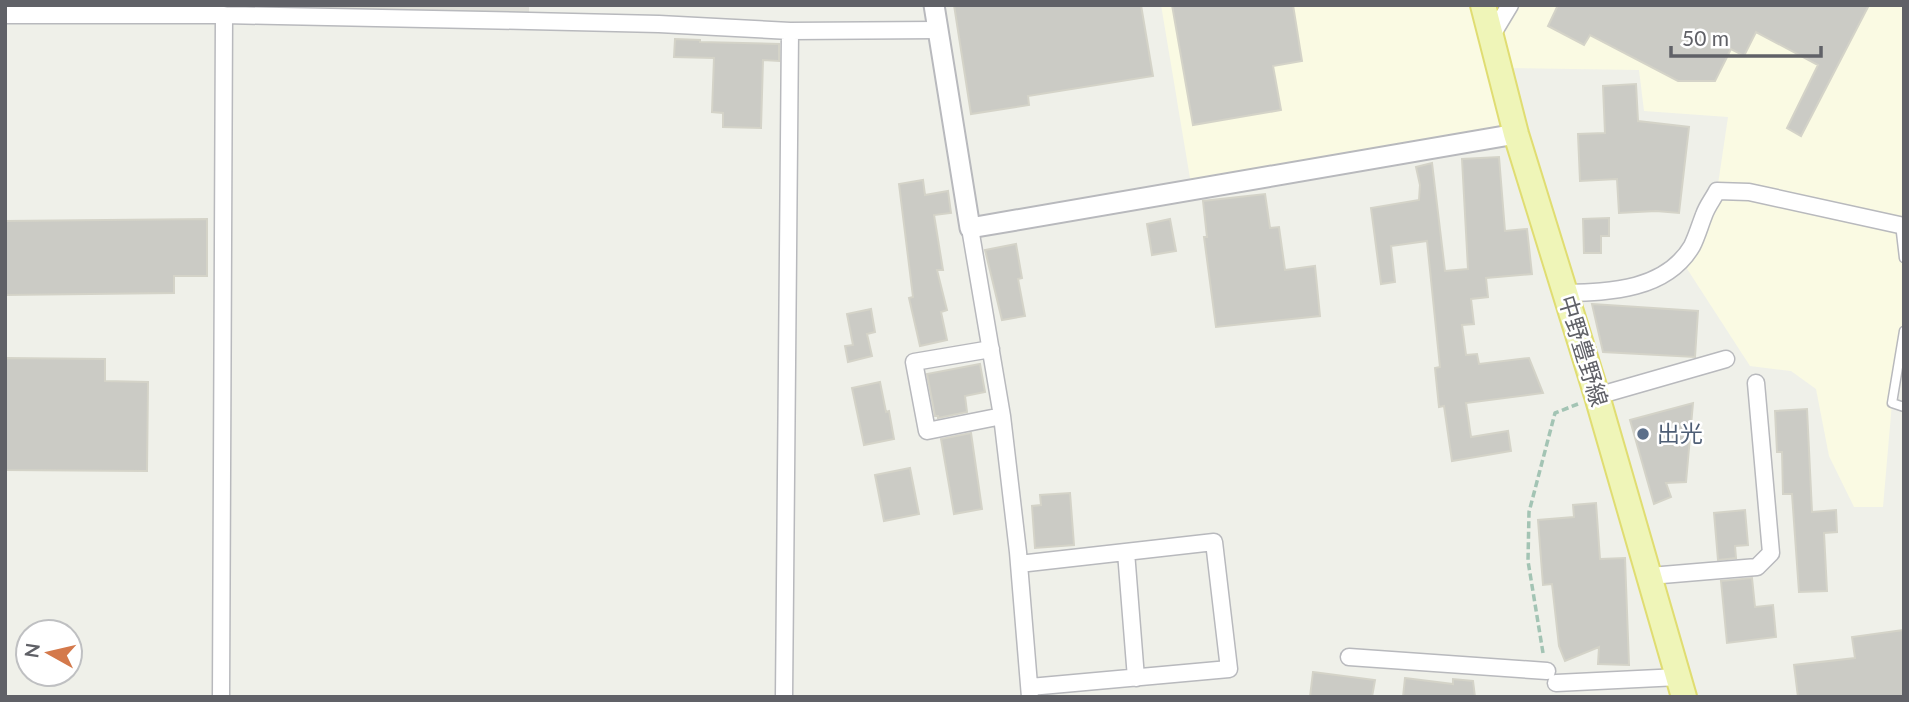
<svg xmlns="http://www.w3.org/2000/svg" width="1909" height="702" font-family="Lato,'Noto Sans JP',sans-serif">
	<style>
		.commercial { fill: #fafae3 }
		.education { fill: #dfdfd7 }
		.building { fill: #cbcbc5; stroke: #d4d3c8; stroke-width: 2 }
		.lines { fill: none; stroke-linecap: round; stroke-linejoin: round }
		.service-casing { stroke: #b8b9bd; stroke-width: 11 }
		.minor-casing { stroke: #b8b9bd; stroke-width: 19 }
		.tertiary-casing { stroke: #b8b9bd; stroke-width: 23 }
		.primary-casing { stroke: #e0dd72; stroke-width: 28 }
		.path { stroke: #a3c4b4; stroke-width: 3.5; stroke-dasharray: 7 3.5; stroke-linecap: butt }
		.service { stroke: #fff; stroke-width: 8 }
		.minor { stroke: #fff; stroke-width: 16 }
		.tertiary { stroke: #fff; stroke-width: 19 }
		.primary { stroke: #eff5b8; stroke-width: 24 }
		.service-dot { fill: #5c6f8a; stroke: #fff; stroke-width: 2.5 }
		.labels { text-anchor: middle; stroke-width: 5; stroke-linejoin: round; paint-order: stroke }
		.street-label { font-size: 23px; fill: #606167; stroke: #fff }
		.service-label { font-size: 23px; fill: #4e5e75; stroke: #fff; text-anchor: start }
	</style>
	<rect width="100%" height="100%" fill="#eff0e9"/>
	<!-- commercial -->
	<path class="commercial" d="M 1161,5 L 1483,5 L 1491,34 L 1510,5 L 1904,5 L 1904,331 L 1892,403 L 1883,507 L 1854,507 L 1829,456 L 1816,389 L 1791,371 L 1750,366 L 1682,261 L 1717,191 L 1728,117 L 1644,111 L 1639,70 L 1500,68 L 1516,134 L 1192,190 Z"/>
	<!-- education -->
	<path class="education" d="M 5,5 L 529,5 L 529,21 L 5,15 Z"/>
	<!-- building -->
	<path class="building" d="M 954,5 L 1141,5 L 1153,76 L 1028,96 L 1029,105 L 971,114 Z
		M 1172,5 L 1293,5 L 1302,61 L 1273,66 L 1281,110 L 1193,125 Z
		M 1558,5 L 1869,5 L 1801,136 L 1787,128 L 1818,65 L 1756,32 L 1744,56 L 1731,49 L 1715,81 L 1678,81 L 1590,35 L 1584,45 L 1548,26 Z
		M 675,39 L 700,40 L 700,42 L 779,44 L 779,61 L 763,60 L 761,128 L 723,127 L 723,113 L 712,112 L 714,58 L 674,57 Z
		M 1636,84 L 1638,121 L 1689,127 L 1679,213 L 1656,211 L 1619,213 L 1617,179 L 1580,181 L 1578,134 L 1605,133 L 1603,86 Z
		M 1499,157 L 1505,231 L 1527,229 L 1532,274 L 1486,278 L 1488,297 L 1471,299 L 1474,324 L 1462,325 L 1466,355 L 1477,354 L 1479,364 L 1529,358 L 1543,393 L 1466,403 L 1471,437 L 1508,431 L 1511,451 L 1452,461 L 1444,406 L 1439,407 L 1435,368 L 1440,367 L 1427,241 L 1391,246 L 1395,282 L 1381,284 L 1371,208 L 1419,200 L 1420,185 L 1416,167 L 1432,163 L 1445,271 L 1468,269 L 1462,159 Z
		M 923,180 L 925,195 L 948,191 L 951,213 L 934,215 L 943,270 L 937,270 L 947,310 L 941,312 L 947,340 L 920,346 L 909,298 L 913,297 L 899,184 Z
		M 1265,194 L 1270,228 L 1279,227 L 1285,270 L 1315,266 L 1320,316 L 1216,327 L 1204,237 L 1207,237 L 1203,201 Z
		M 1609,218 L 1609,236 L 1601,236 L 1601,253 L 1584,253 L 1583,219 Z
		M 207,219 L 207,276 L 174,276 L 174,293 L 5,295 L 5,221 Z
		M 1170,219 L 1176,251 L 1152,255 L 1147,224 Z
		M 1016,244 L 1022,278 L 1018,279 L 1025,316 L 1002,320 L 985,250 Z
		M 1592,304 L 1698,311 L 1695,357 L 1603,352 Z
		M 871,309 L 875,332 L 867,334 L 872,356 L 848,362 L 845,346 L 853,345 L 847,314 Z
		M 5,358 L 105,359 L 105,381 L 148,382 L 147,471 L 5,470 Z
		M 980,364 L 985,392 L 965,396 L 967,412 L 938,418 L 938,416 L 935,416 L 927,374 Z
		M 880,382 L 886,412 L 889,411 L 894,439 L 864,445 L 852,388 Z
		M 1693,403 L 1686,482 L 1666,483 L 1671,497 L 1654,504 L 1630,420 Z
		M 1807,409 L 1812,512 L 1836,510 L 1837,532 L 1824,533 L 1827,591 L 1799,592 L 1792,494 L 1783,494 L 1782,452 L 1777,452 L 1775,411 Z
		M 971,433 L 982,509 L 954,514 L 941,439 Z
		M 910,468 L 919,514 L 884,521 L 875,475 Z
		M 1070,493 L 1074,545 L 1035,548 L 1032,506 L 1041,505 L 1040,495 Z
		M 1596,503 L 1600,559 L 1625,558 L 1629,665 L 1598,664 L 1599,647 L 1565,661 L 1559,646 L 1552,584 L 1543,585 L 1538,520 L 1574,517 L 1573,505 Z
		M 1745,510 L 1748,545 L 1735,546 L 1736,558 L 1718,560 L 1714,513 Z
		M 1752,578 L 1755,607 L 1773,605 L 1776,637 L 1727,643 L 1721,581 Z
		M 1904,630 L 1904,697 L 1798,697 L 1794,665 L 1855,658 L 1852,637 Z
		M 1313,672 L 1375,680 L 1372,697 L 1310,697 Z
		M 1405,678 L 1453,684 L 1453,679 L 1473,681 L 1475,697 L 1403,697 Z"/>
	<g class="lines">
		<!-- service casing -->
		<g class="service-casing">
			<path id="service" d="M 1900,224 L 1904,258
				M 1904,331 L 1892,403 L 1904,407"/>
		</g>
		<!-- minor casing -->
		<g class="minor-casing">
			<path id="minor" d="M 5,15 L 224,15 L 529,21 L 659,24 L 790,31 L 938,30
				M 1492,35 L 1510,5
				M 970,228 L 1002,416 L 1018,552 L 1030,697
				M 1565,293 C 1611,292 1666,290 1692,246 C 1697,236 1700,225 1704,215 C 1707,206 1713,199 1717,191 L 1749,192 L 1904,226
				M 991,349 L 914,362 L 927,431 L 1002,416
				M 1597,396 L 1726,359
				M 1126,552 L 1136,678
				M 1019,564 L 1214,542 L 1229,669 L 1030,687
				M 1650,576 L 1757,567 L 1771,553 L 1756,383
				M 1349,657 L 1547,671
				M 1556,683 L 1679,677
				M 221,697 L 224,15
				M 784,697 L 790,31"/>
		</g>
		<!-- tertiary casing -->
		<g class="tertiary-casing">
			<path id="tertiary" d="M 934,5 L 970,228 L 1516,134"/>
		</g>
		<!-- primary casing -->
		<g class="primary-casing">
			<path id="primary" d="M 1483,5 L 1516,134 L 1597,396 L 1684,697"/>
		</g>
		<!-- path -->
		<path class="path" d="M 1543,653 L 1528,561 L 1529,512 L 1555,413 L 1578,404"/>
		<!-- service -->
		<use href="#service" class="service"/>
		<!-- minor -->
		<use href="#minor" class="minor"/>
		<!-- tertiary -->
		<use href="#tertiary" class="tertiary"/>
		<!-- primary -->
		<use href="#primary" class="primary"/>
	</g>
	<!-- markers -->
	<circle class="service-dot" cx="1643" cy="434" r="7"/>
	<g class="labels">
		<!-- street labels -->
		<g class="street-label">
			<text transform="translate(1583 351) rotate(73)" y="8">中野豊野線</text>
		</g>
		<!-- service labels -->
		<g class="service-label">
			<text x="1657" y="442">出光</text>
		</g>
	</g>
	<!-- border -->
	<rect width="1909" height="702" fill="none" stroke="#606167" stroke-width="14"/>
	<!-- north arrow -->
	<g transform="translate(49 653) rotate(278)"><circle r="33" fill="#ffffff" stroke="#bfc0c2" stroke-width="2"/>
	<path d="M0-5L12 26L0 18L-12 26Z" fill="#d4794b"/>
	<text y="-10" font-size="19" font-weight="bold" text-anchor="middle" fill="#606167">N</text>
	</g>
	<!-- scale -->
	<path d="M1671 46v10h150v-10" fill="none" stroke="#606167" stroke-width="3.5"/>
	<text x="1682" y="46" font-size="21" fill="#606167" stroke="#ffffff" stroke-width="5" paint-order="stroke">50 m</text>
</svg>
